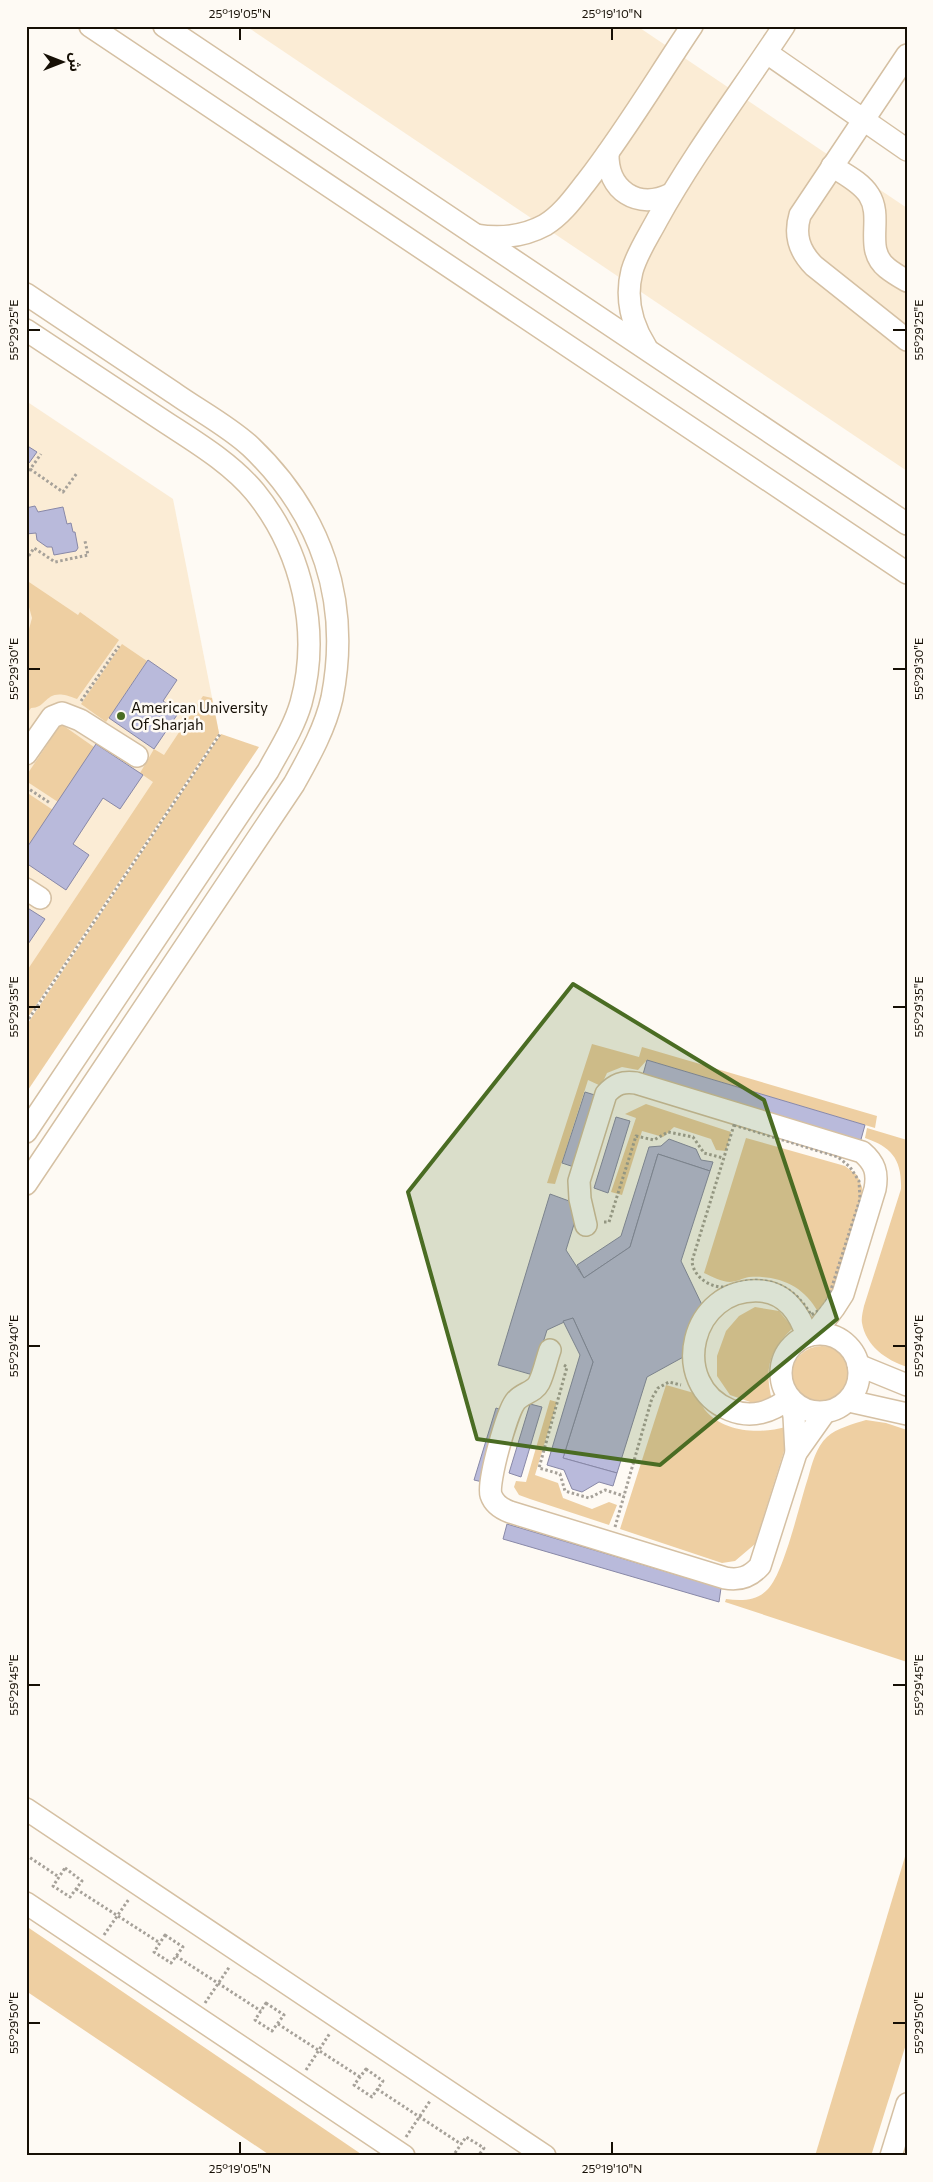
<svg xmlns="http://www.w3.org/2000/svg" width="933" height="2182" font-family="Commissioner,'Noto Sans Arabic',sans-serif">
<rect width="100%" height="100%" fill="#fefaf4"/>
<g fill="#fbecd5">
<path d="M246,26h391l270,182v263z"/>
<path d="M26,401l147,98 46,234 -193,287z"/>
</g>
<g fill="#eecfa2">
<path d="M26,580l52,35 2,-3 39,28 -42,59c-33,-14 -28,9 -46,9l-5,7v-75l6,-22 -6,-22z"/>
<path d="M122,644l25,17 -41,61 -25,-18z"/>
<path d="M203,696l9,2 7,35 -193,287v-48l127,-190 -13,-9 14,-24 10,6z"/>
<path d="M61,724l33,23 -36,55 -32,-21v-5z"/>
<path d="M221,734l38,13 -233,346v-67z"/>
<path d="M26,792l27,18 -27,39z"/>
<path d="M592,1044l47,13 3,-10 235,69 -2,12 -228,-68 -9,10 -16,-3 -15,6 -6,13 -13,-6 -33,104 -8,-1z"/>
<path d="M646,1104l85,28 -5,19 -10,-1 -5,-11 -37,-12 -11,10 -21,-6 -20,64 -11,-3 25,-74 -11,-4z"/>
<path d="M867,1128l40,12v227c-21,-7 -41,-21 -45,-44 -1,-5 1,-12 2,-17l37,-117c1,-29 -9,-42 -36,-51z"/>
<path d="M746,1138l99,28 12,9 5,12v18l-29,90 -15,17c-14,-26 -39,-37 -69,-35 -6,1 -13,5 -19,5 -8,0 -19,-6 -26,-9z"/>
<path d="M755,1307l24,4 14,17c-24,22 -29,41 -21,72l-19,3 -23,-8 -13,-19v-20l9,-25 13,-15z"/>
<circle cx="822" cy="1377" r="31"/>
<path d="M666,1385l28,8c4,5 7,12 11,17 19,23 55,24 81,17l-1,21 -30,96 -20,17 -13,2 -102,-34z"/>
<path d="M550,1400l7,2 -22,73 23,8 5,15 29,11 17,-7 8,3 -8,20 -79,-26 -11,-4 -5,-8 2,-6 10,1z"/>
<path d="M866,1420l20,3 21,7v232l-182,-60 1,-3c16,2 31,2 42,-10 16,-16 32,-87 40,-111 4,-14 8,-31 19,-41 10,-9 26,-13 39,-17z"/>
<path d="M907,1850v191l-36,115h-56z"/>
<path d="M26,1926l338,230h-93l-245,-165z"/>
</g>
<g fill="#b9badb" stroke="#8888a7">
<path d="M26,445l11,7 -8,11 -3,-2z"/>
<path d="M35,506l3,6 25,-5 4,17 4,-1 2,9h2l3,16 -2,3 -22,4 -2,-8h-5l-10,-7 -1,-7 -10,1v-26z"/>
<path d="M148,660l29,20 -14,21 16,11 -25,37 -45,-31z"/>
<path d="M96,744l47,31 -23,34 -17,-11 -30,46 16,11 -23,35 -40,-27v-14z"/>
<path d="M26,907l19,12 -19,28z"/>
<path d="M647,1060l218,65 -5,18 -218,-65z"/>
<path d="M585,1092l13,4 -24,71 -12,-4z"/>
<path d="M616,1117l14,4 -22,72 -14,-5z"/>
<path d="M669,1139l27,10 5,11 12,2 -3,9 -52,-17 -28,93 -46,31 -7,-13 44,-29 28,-89 12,-1z"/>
<path d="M658,1154l52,17 -29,90 22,46 -16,48 -40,22 -30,96 -54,-15 30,-96 -20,-44 -26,12 -14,45 -35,-10 52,-171 30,11 -14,45 18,28 46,-31z"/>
<path d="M573,1318l20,44 -30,96 54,15 -4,13 -14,-4 -17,10 -10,-3 -8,-19 -17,-5 33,-110 -17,-34z"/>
<path d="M530,1404l12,3 -21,70 -12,-4z"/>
<path d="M496,1408l12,4 -21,71 -13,-3z"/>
<path d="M507,1524l214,64 -2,14 -216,-63z"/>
</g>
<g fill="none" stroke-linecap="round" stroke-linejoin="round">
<g stroke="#d5c0a3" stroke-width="24">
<g id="minor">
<path d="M90,26l817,547"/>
<path d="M164,26l743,498"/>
<path d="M767,53l140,97"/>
<path d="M907,55l-107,160c-6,20 -1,36 14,51l93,74"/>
<path d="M608,153c-1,38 30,57 63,41"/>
<path d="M832,166c12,8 29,16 37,29 15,23 -6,54 18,73 6,5 13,9 20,13"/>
<path d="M476,235c25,4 47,2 69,-10 18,-11 30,-29 42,-44 38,-49 70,-103 105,-155"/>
<path d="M26,294c49,33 99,66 148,99 24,17 56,34 77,54 71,68 100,154 81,251 -7,31 -23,59 -38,86l-268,400"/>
<path d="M26,330c44,29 89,59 133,88 33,22 70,43 96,74 47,58 66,139 46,211 -7,24 -21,46 -33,68l-242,361"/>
<path d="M646,347c-14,-22 -21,-49 -14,-76 5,-18 16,-34 25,-51 37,-67 85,-130 127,-194"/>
<path d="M26,754l26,-37 10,-4 18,7 57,36"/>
<path d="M26,889l14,9"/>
<path d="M586,1225l-6,-26 -1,-18 27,-87c9,-10 17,-13 30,-11l226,69c13,11 16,21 13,37l-32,105 -9,14 -20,26"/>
<circle cx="820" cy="1373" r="39"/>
<path d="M550,1350c-4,11 -6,23 -11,33 -5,10 -18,10 -24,19 -8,11 -28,80 -24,93 3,9 11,14 19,17l215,66c15,3 25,-1 35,-12l36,-113 29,-41"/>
<path d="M858,1365l49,20"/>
<path d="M849,1401l58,13"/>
<path d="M796,1453l-2,-37 -4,-18c-19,14 -38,21 -60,12 -62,-25 -40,-124 31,-119 25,2 39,23 46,45"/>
<path d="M26,1809l519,347"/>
<path d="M26,1903l378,253"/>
<path d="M891,2156l16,-52"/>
</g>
</g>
<g stroke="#a6a199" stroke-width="3" stroke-dasharray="2.5 2.5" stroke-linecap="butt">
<path d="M30,469l33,23 14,-19"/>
<path d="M26,475l15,-21"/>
<path d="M26,560l8,-12 21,14 33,-7 -3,-14"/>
<path d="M81,701l38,-55"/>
<path d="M26,787l24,16"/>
<path d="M26,1023l194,-289"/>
<path d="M734,1125l104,32 12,10 9,14 1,18 -32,100 -5,9 -12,7c-13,-24 -37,-38 -64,-34 -8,1 -18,7 -27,6 -14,-2 -27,-12 -28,-26z"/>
<path d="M604,1222h5l27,-86 18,4 14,-8 25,5 11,16 19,5"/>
<path d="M564,1365l3,2 -28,101 21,6 5,17 24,7 16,-8 19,6"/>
<path d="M615,1527l37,-129 6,-10 11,-6 12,3"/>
<path d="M26,1855l33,22"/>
<path d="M65,1868l17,13 -12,16 -17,-11z"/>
<path d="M76,1889l84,54"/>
<path d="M104,1935l25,-36"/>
<path d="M165,1935l18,12 -12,16 -17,-11z"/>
<path d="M176,1956l85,55"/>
<path d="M205,2003l25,-37"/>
<path d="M266,2003l18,12 -12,16 -17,-11z"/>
<path d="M278,2024l82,53"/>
<path d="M366,2069l17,12 -11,16 -18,-12z"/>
<path d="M306,2070l24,-37"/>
<path d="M377,2089l84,55"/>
<path d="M406,2137l24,-36"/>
<path d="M459,2156l-4,-3 11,-16 18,11 -6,8"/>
</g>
<use href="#minor" stroke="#fff" stroke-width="21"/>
</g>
<path fill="#4a6c23" fill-opacity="0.2" stroke="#4a6c23" stroke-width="4" stroke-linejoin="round" d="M573,984l191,116 73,219 -177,146 -183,-26 -69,-247z"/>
<path fill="none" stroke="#160f05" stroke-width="2" d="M240,28v12M612,28v12M28,330h12M893,330h13M28,669h12M893,669h13M28,1007h12M893,1007h13M28,1346h12M893,1346h13M28,1685h12M893,1685h13M28,2023h12M893,2023h13M240,2142v12M612,2142v12"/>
<circle fill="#4a6c23" stroke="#fefaf4" stroke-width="2" cx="121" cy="716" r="5"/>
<g text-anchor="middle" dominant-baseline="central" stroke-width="5" stroke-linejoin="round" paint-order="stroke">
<g font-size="15" fill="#160f05" stroke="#fefaf4" text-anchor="start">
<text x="131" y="707">American University<tspan x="131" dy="17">Of Sharjah</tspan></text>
</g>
</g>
<rect width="933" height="2182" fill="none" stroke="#fefaf4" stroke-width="55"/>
<g transform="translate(62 62) rotate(90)" stroke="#fefaf4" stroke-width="4" paint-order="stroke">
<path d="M0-4L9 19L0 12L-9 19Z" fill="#160f05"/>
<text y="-8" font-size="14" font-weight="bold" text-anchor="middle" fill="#160f05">ش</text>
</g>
<rect x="28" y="28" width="878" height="2126" fill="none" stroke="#160f05" stroke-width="2"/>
<g font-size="12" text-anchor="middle" fill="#160f05">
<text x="240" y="18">25°19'05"N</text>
<text x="612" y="18">25°19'10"N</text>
<text transform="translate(919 330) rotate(-90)" y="4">55°29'25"E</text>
<text transform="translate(14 330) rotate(-90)" y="4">55°29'25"E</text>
<text transform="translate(919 669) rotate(-90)" y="4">55°29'30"E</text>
<text transform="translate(14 669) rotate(-90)" y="4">55°29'30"E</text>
<text transform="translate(919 1007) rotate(-90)" y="4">55°29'35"E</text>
<text transform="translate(14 1007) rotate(-90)" y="4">55°29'35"E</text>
<text transform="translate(14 1346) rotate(-90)" y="4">55°29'40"E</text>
<text transform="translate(919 1346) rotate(-90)" y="4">55°29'40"E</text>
<text transform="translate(14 1685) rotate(-90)" y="4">55°29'45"E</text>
<text transform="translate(919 1685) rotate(-90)" y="4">55°29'45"E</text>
<text transform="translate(14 2023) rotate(-90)" y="4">55°29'50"E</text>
<text transform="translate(919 2023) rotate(-90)" y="4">55°29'50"E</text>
<text x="240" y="2173">25°19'05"N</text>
<text x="612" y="2173">25°19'10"N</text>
</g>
</svg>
